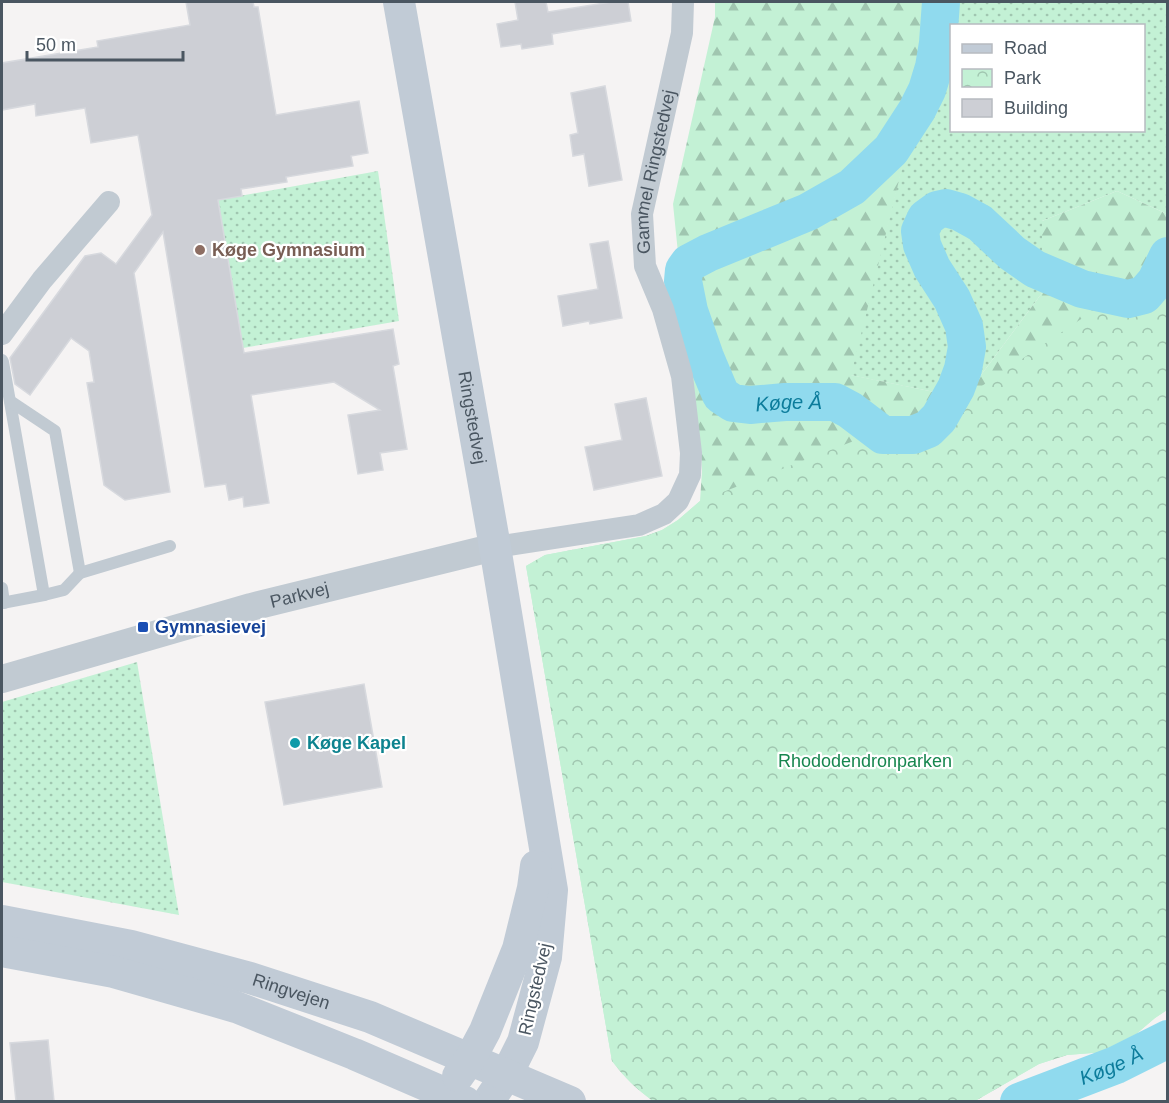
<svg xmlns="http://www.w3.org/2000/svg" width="1169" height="1103" font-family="Helvetica,sans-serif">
<defs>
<pattern id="grass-dots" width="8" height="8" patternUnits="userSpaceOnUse" patternTransform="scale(1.5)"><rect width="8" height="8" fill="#c3f1d5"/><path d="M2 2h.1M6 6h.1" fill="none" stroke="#a0c6b0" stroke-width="1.8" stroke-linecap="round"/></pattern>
<pattern id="forest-firs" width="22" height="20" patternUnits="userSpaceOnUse" patternTransform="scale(1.5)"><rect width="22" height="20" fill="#c3f1d5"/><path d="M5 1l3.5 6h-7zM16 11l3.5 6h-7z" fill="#a0c6b0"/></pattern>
<pattern id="park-crowns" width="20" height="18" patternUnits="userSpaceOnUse" patternTransform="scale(1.5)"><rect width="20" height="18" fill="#c3f1d5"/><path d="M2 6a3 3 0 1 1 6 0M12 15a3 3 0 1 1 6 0" fill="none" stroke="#a0c6b0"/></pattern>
</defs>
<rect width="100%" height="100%" fill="#f5f3f3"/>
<g fill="url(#grass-dots)" fill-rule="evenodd">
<path d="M943,2h224v212l-50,-23 -75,30v72l-78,105 -114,-23zM952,26h192v104h-192z"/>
<path d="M378,171l21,150 -156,27 -25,-148z"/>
<path d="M137,662l42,253 -177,-33v-180z"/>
</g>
<path fill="url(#forest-firs)" d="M715,2h228l-92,373 113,23 78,-105v-72l75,-30 50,23v796l-12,8 -27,23 -23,11 -38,3 -28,9 -64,37h-322c-17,-12 -28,-23 -41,-40l-86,-495 19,-11 101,-19 16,-6 16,-10 22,-19 2,-30 -2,-31 -14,-109 -13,-127 42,-187z"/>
<path fill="url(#park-crowns)" d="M1167,261v749l-12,8 -27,23 -23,11 -38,3 -28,9 -64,37h-322c-16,-12 -29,-24 -41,-40l-86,-495 19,-11 101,-19 16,-6 16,-10 22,-19 264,-103z"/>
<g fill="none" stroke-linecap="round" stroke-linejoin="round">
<g stroke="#90daee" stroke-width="38">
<path id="s1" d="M941,2l-3,41 -4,24 -7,23 -10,20 -26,40 -39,37 -44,25 -100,41 -19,10 -5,7 -1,11 6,30 16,46 16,38 12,8 17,2 35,-3h50l15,8 33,25h30l15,-6 11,-11 17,-30 7,-19 4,-22 -3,-21 -12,-27 -20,-31 -10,-23 -2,-14 6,-13 11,-8 9,-2 14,4 20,11 32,30 23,16 47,20 46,10 16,-4 12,-14 12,-25"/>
<path id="s2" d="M1019,1102l97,-37 52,-26"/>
</g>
</g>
<g fill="#cdcfd5" stroke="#d7d9de" stroke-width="1.5">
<path d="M186,2h67l1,5h4l18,108 83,-14 9,52 -17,3 2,10 -67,11 1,5 -46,7 1,7 -24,4 26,153 149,-24 6,35 -6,2 14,83 -27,4 3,17 -25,4 -10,-59 32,-5 -46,-28 -83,13 18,108 -25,4 -1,-10 -14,3 -3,-16 -21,3 -42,-255 -29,41 36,219 -45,8 -21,-15 -17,-102 7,-1 -5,-31 -18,-13 -41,57 -15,-11 -5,-26 75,-102 16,-3 15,11 36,-49 -14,-80 -47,8 -6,-35 -49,8 -1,-12 -33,6v-47l96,-16 -1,-6 93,-16z"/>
<path d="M515,2h31l2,10 63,-10h17l3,19 -79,13 1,10 -31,5 -1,-5 -20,3 -4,-23 21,-4z"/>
<path d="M605,86l17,94 -33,6 -5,-32 -11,2 -3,-21 8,-2 -7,-40z"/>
<path d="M608,241l14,77 -32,6 -1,-3 -26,5 -5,-30 40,-7 -8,-45z"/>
<path d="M646,398l16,78 -68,14 -9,-43 37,-7 -7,-36z"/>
<path d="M364,684l18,103 -98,18 -19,-103z"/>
<path d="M48,1040l6,61h-38l-6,-58z"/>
</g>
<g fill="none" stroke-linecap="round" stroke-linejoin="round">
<g stroke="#c1cad2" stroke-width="12">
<path d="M2,360l1,2 41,233"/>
<path d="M10,401l45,30 25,142"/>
<path d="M2,588l2,15"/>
<path d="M2,603l42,-8 20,-5 16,-17 90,-27"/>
</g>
<g stroke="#c1cad2" stroke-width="22">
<path d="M2,334l40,-54 67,-78"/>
<path id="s3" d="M495,547l144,-22 25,-11 14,-13 12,-26 1,-22 -9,-77 -19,-67 -18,-43 -3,-52 40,-181 1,-31"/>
</g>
<path stroke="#c1cad2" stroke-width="28" id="s4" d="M2,679l249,-72 244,-60"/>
<g stroke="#c1cbd6" stroke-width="32">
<path id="s5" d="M399,2l96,545 57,343 -6,67 -23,85 -16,32 -19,28"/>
<path id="s6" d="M2,921l129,25 119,32 120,39 200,85"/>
<path d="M2,951l112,21 122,35 118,47 111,48"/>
<path d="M458,1076l12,-17 15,-28 33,-82 15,-61 3,-22"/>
</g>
</g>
<circle fill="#8d6e63" stroke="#fff" stroke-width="2" cx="200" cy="250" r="6"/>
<rect fill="#1a4fb4" stroke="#fff" stroke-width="2" x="137" y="621" width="12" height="12" rx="3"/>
<circle fill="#0f9aa8" stroke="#fff" stroke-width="2" cx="295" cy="743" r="6"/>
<g text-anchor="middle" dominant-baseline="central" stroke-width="4.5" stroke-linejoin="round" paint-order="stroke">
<g font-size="18" fill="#4a5661" stroke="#fff">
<text stroke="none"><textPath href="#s3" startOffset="532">Gammel Ringstedvej</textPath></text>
<text stroke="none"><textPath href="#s5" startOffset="422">Ringstedvej</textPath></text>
<text stroke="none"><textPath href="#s4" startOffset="309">Parkvej</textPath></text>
<text transform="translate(535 989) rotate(-77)">Ringstedvej</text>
<text stroke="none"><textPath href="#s6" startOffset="298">Ringvejen</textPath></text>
</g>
<g font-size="18" font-weight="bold" fill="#785e54" stroke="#fff" text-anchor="start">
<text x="212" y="250">Køge Gymnasium</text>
</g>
<g font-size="18" font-weight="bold" fill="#164399" stroke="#fff" text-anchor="start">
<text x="155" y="627">Gymnasievej</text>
</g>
<g font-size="18" font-weight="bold" fill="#0d838f" stroke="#fff" text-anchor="start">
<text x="307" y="743">Køge Kapel</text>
</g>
<g font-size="18" fill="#17864f" stroke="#fff">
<text x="865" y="761">Rhododendronparken</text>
</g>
<g font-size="20" font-style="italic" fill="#0c7c9b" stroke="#fff">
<text stroke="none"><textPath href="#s1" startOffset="604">Køge Å</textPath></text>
<text stroke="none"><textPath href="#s2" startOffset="99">Køge Å</textPath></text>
</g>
</g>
<rect width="1169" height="1103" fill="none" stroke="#4a5661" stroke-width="6"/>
<rect x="950" y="24" width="195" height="108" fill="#ffffff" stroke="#b7bbc0" stroke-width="1.5"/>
<rect x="962" y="44" width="30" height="9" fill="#c1cbd6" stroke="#b7bbc0" stroke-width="1.5"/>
<text x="1004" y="54" font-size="18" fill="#4a5661">Road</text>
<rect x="962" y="69" width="30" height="18" fill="url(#park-crowns)" stroke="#b7bbc0" stroke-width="1.5"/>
<text x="1004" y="84" font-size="18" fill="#4a5661">Park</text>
<rect x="962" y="99" width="30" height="18" fill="#cdcfd5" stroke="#b7bbc0" stroke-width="1.5"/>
<text x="1004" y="114" font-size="18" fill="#4a5661">Building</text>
<path d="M27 51v9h156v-9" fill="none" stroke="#4a5661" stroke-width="3"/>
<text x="36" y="51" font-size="18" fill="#4a5661" stroke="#ffffff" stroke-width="4.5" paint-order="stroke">50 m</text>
</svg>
